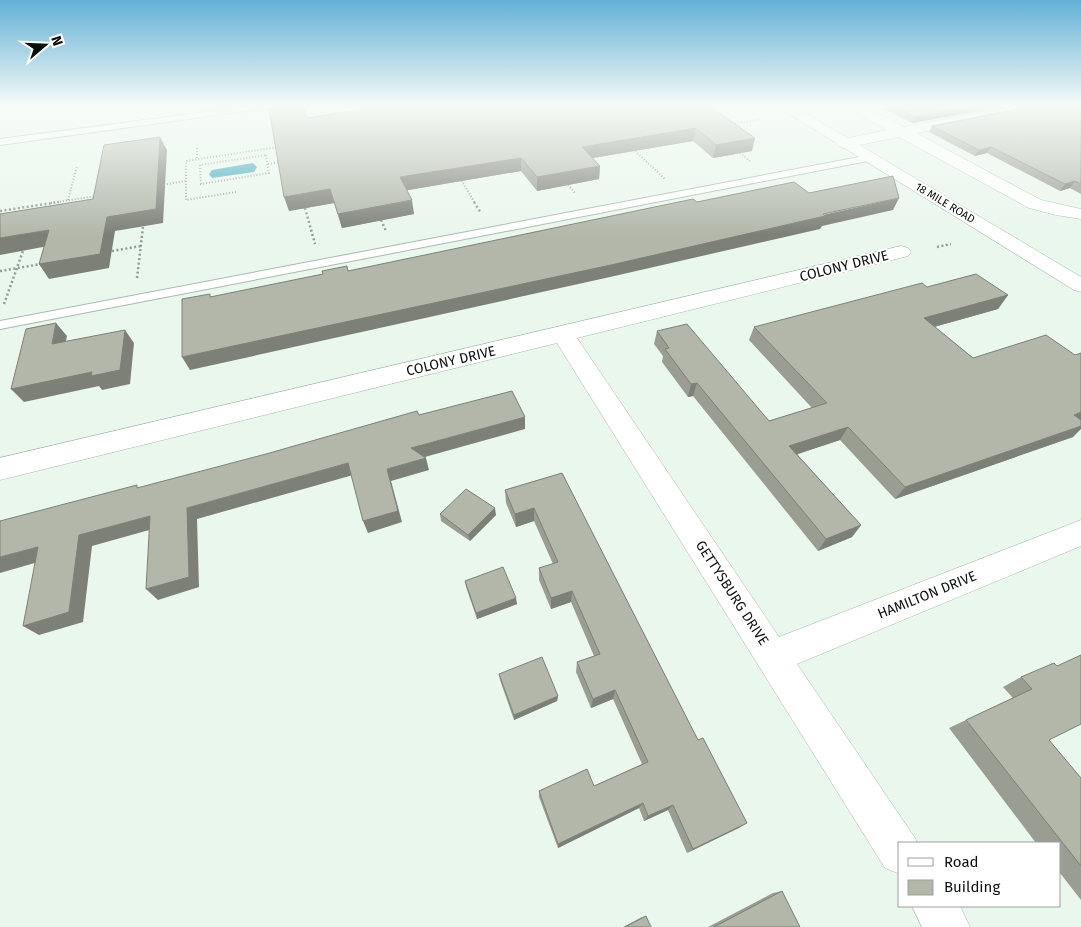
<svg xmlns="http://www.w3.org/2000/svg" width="1081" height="927" font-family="'Fira Sans',sans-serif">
<rect width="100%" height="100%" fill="#eaf7ed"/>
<path fill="#3daaba" d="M253,163l4,4 -3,5 -42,6 -3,-4 3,-4z"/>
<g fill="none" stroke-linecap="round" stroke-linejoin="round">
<g stroke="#acb8af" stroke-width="2">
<g id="service">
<path d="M259,105h21l-4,2 -276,38v-6z"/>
<path d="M870,155l3,1v4l-873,169v-8z"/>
</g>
</g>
<g stroke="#acb8af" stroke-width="1">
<g id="minor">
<path d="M845,105h17l42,22 110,-21 5,1 2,3 -2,3 -103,20 125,67 40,9v10l-25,-4 -27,-7 -130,-71 -55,11 -5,-2 -3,-3 3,-3 48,-10 -40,-22z"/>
<path d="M901,246l7,2 3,4 -3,4 -331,82 202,299 302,-117v26l-284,118 118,174 2,5h-17v31l-15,-6 -328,-525 -557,137v-22z"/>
<path d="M912,906h48l10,21h-48z"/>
</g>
</g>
<g stroke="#acb8af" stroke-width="1">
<path id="tertiary" d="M775,105h17l289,172v15l-7,-2z"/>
</g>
<g stroke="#929b94" stroke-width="2" stroke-dasharray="1 2" stroke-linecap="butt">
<path d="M333,106l4,10"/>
<path d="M732,124l29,-5"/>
<path d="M197,148v11"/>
<path d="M633,149l32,30"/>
<path d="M740,153l11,9"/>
<path d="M266,155l3,18 -68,11 -1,-19z"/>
<path d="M268,164l13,-2"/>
<path d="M460,178l15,25"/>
<path d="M161,185l25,-4"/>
<path d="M568,185l8,9"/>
<path d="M236,192l-50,8v-39l92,-14"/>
<path d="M68,200l9,-34"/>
<path d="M51,203l45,-7"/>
</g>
<g stroke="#929b94" stroke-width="2.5" stroke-dasharray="2 2.5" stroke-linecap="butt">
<path d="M474,202l7,11"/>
<path d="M305,208l10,36"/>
<path d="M0,211l59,-9"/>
<path d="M381,220l5,11"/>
<path d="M937,247l14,-3"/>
<path d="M112,251l29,-5"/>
<path d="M0,271l41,-7"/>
<path d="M137,278l6,-51"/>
<path d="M4,304l19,-53"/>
</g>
<use href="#service" fill="#fff" fill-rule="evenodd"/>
<use href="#minor" fill="#fff" fill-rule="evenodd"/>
<use href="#tertiary" fill="#fff" fill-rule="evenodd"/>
</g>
<g fill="#999d92">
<path d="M366,105h342l44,46 -39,7 -20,-17 -100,17 7,8 -1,13 -62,12 -16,-20 -114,19 7,24 -72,14 -8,-25 -45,8 79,-102z"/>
<path d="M876,105h135l-99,18z"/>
<path d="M1017,105h47l-10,3 2,1 25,-4v89l-11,-6 -10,3 -73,-38 -12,3 -46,-24 3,-6 90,-17 -3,-4z"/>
<path d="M927,287l81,8 -10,14 -64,18 139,110 -178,62 -55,-59 -43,14 64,71 -9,12 -34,14 -125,-155 -5,1 -26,-35 1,-6 -9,-12 3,-13 112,90 43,-13 -63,-68 5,-13z"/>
<path d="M562,473l136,267 49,83 -60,30 -19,-43 -24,11 -5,-13 -81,40 -19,-51v-6l55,-5 48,-22 -29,-65 -22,9 -15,-36 1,-10 17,-6 -23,-54 -20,7 -12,-29v-12l14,-4 -19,-43 -18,6 -10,-24 -1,-13z"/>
<path d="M440,514l56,1 -26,26 -29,-20z"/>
<path d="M465,581l52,23 -40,15 -11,-32z"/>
<path d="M1057,666l-8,74 32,38v122l-21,-27v-30h-24l-87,-115 17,-8 47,-22 -10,-11 18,-10z"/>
<path d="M499,674l59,22 -1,5 -43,19 -14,-40z"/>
<path d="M782,891l18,36h-92l65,-34z"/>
<path d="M646,916l5,11h-28l19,-10z"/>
</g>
<g fill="#7d8077">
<path d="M980,105h31l-99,18 3,-6z"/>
<path d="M1050,105h14l-16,4z"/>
<path d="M696,128l-3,13 -112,19 1,-13z"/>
<path d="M160,137l7,13 -4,73 -48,8 -6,37 -60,11 -10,-15 68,-47z"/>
<path d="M755,138l-3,13 -39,7 3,-13z"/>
<path d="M991,147l-4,6 -12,3 4,-6z"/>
<path d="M521,158v13l-118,20 -3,-14z"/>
<path d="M600,166l-1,13 -62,12v-14z"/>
<path d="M1075,181l-5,7 -10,3 5,-7z"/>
<path d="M330,189l4,14 -45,8 -5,-14z"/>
<path d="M899,198l-6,12 -71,16 -2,3 -210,48 -420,93 -8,-13z"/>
<path d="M412,200l2,14 -72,14 -4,-14z"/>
<path d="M49,230l10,14 -59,11v-17z"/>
<path d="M1008,295l-10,14 -82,23 8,-14z"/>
<path d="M56,323l11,13 -4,22 -11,-14z"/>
<path d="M125,330l9,13 -4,41 -28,6 -3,-4 -75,16 -13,-13z"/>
<path d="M697,383l-4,13 -5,1 3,-13z"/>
<path d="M1081,412v9l-7,-6z"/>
<path d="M525,417v12l-111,31 -3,-12z"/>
<path d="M1081,426v3l-8,8 -178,62 10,-12z"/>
<path d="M848,427l-8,13 -57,19 6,-13z"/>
<path d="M426,458l3,12 -38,11 11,41 -34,11 -5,-12 24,-52z"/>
<path d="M348,463l5,12 -156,44 2,68 -41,13 -12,-11 41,-81z"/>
<path d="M495,508l1,7 -26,26 -2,-6z"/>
<path d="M534,508v13l-18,6 -1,-13z"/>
<path d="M150,516l10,11 -68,19 -9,76 -44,13 -16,-9 56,-91z"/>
<path d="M861,525l-9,12 -34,14 8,-12z"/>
<path d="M38,547l14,11 -52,15v-16z"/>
<path d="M572,591l-1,11 -20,7v-11z"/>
<path d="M516,598l1,6 -40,15 -1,-6z"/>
<path d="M615,690l-2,9 -22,9 2,-9z"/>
<path d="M558,696l-1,5 -43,19v-5z"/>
<path d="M643,803l-4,5 -81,40v-4z"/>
<path d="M673,805l-5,5 -24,11 4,-5z"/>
<path d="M747,823l-8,5 -52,25 6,-4z"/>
</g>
<g fill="#b2b7aa" stroke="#7d8077">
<path d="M296,105h7l4,13 64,-10 -2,-3h339l47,33 -39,7 -20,-17 -114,19 18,19 -63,11 -16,-19 -121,19 12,23 -74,14 -8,-25 -46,8 -15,-88z"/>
<path d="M891,105h89l-65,12z"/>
<path d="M1025,105h25l6,4 19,-4h6v79l-6,-3 -10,3 -74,-37 -12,3 -47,-24 91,-18z"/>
<path d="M160,137l-4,72 -49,8 -7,37 -61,10 10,-34 -49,8v-24l93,-15 11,-54z"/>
<path d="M893,176l6,22 -76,16 2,2 -214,49 -429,92v-58l28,-5v3l113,-23 -1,-3 25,-5 1,5 345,-72 4,3 97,-20 15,11z"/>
<path d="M976,274l32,21 -84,23 49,40 73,-23 29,20 6,-2v59l-7,3 7,5v6l-176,61 -57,-60 -59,19 72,79 -35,14 -129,-156 -6,1 -26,-35 4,-1 -12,-17 30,-7 82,97 58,-18 -73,-76 168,-44 5,4z"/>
<path d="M56,323l-4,21 73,-14 -5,40 -29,6 1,-4 -81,17 15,-60z"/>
<path d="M512,391l13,26 -114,31 15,10 -39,11 11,42 -35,10 -15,-58 -161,45 2,69 -43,12 4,-73 -71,19 -10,77 -46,14 15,-79 -38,10v-36l137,-36v3l129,-34 151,-43 2,4z"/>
<path d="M562,473l136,267 5,-2 44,85 -54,26 -20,-44 -25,11 -5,-13 -85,41 -19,-53 48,-22 7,17 54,-24 -33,-72 -22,9 -16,-37 23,-8 -28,-63 -21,7 -12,-30 19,-6 -24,-54 -19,6 -10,-24z"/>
<path d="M466,489l29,19 -27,27 -28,-21z"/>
<path d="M503,567l13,31 -40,15 -11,-32z"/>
<path d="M1081,655v69l-32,16 32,38v88l-115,-146 66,-31 -11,-12 33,-14 3,3z"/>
<path d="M542,657l16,39 -44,19 -15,-41z"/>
<path d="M782,891l18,36h-86z"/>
<path d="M646,916l5,11h-26z"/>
</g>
<linearGradient id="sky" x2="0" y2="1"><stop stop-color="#63b0d6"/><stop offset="0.45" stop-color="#f6fbf7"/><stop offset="1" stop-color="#f6fbf7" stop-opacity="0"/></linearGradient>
<rect width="1081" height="235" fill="url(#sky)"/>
<g text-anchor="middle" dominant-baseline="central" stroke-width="4" stroke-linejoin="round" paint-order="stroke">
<g font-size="11" fill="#0b0f0c" stroke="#fff">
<text transform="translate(945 203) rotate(31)">18 MILE ROAD</text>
</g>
<g font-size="14" fill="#0b0f0c" stroke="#fff">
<text transform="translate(844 266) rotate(-14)">COLONY DRIVE</text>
<text transform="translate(451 361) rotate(-13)">COLONY DRIVE</text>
<text transform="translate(732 593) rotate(57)">GETTYSBURG DRIVE</text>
<text transform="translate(927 595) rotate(-22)">HAMILTON DRIVE</text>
</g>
</g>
<rect x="898" y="842" width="162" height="65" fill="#ffffff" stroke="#9d9f9e"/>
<rect x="908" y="858" width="25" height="8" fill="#ffffff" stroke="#9d9f9e"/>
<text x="944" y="867" font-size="15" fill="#0b0f0c">Road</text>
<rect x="908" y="880" width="25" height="15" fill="#b2b7aa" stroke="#9d9f9e"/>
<text x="944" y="892" font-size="15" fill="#0b0f0c">Building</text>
<g transform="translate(45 45) rotate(71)" stroke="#ffffff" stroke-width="4" paint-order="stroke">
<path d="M0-4L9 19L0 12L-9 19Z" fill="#0b0f0c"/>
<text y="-8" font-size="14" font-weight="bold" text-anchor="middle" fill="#0b0f0c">N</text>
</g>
</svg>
